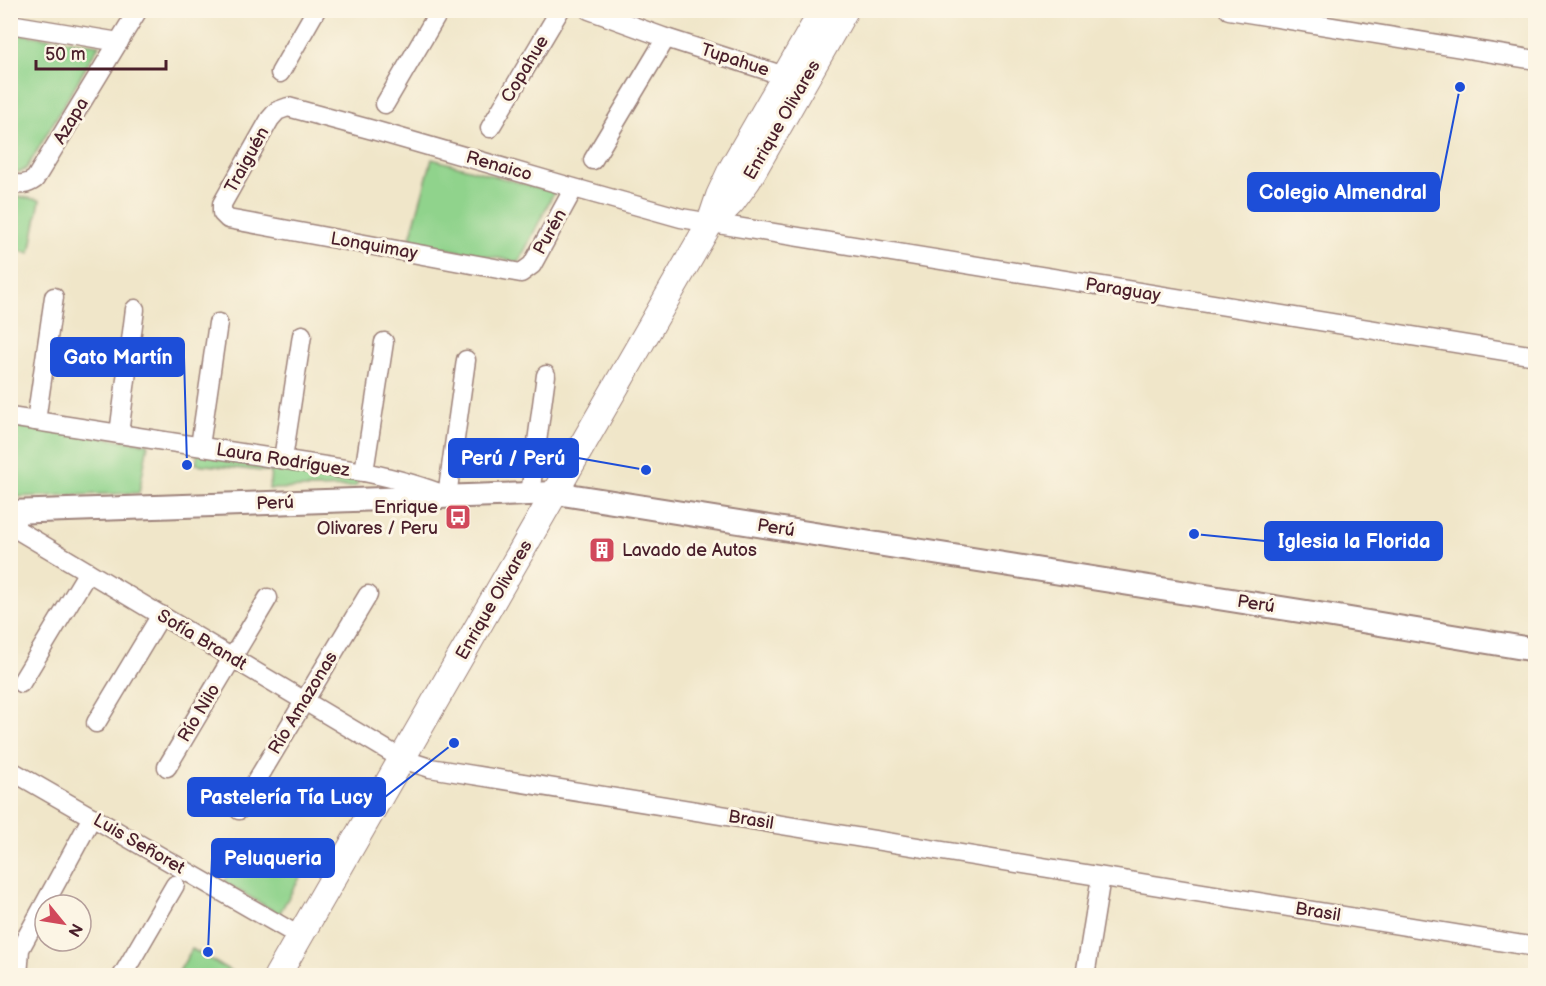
<svg xmlns="http://www.w3.org/2000/svg" width="1546" height="986" font-family="'Balsamiq Sans',sans-serif">
<rect width="100%" height="100%" fill="#fcf5e5"/>
<filter id="ink" filterUnits="userSpaceOnUse"><feTurbulence type="fractalNoise" baseFrequency=".0167" numOctaves="2"/><feDisplacementMap in="SourceGraphic" scale="12" xChannelSelector="R" yChannelSelector="G"/><feConvolveMatrix kernelMatrix="1 2 1 2 8 2 1 2 1" color-interpolation-filters="sRGB"/></filter>
<filter id="wash" filterUnits="userSpaceOnUse"><feTurbulence type="fractalNoise" baseFrequency=".008" numOctaves="4" result="noise"/><feDisplacementMap in="SourceGraphic" scale="24" xChannelSelector="R" yChannelSelector="G"/><feGaussianBlur stdDeviation="1.35" result="paint"/><feColorMatrix in="noise" values="0 0 0 0 0 0 0 0 0 0 0 0 0 0 0 0 0 1.4 0 .05"/><feComposite in="paint" operator="in"/></filter>
<g filter="url(#wash)">
<rect width="100%" height="100%" fill="#f0e6c9"/>
<g fill="#90d38c" stroke="#6d795c" stroke-width="1.5">
<path d="M11,33l88,12 -71,121c-4,7 -10,7 -17,5z"/>
<path d="M432,159l122,33 -35,70 -110,-20z"/>
<path d="M10,195l30,5 -10,53 -19,-4z"/>
<path d="M11,424l137,20 -9,49 -128,4z"/>
<path d="M198,452l159,28 1,3 -4,4 -85,2 2,-17 -75,-8z"/>
<path d="M246,842l56,32 -23,40 -55,-32z"/>
<path d="M192,949l46,26h-61z"/>
</g>
</g>
<g filter="url(#ink)">
<g fill="none" stroke-linecap="round" stroke-linejoin="round">
<g stroke="#9d827a" stroke-width="21">
<g id="minor">
<path d="M589,10l77,28 128,41"/>
<path d="M1229,10l307,50"/>
<path d="M10,24l109,18"/>
<path d="M280,73l36,-63"/>
<path d="M385,104l55,-94"/>
<path d="M490,128l70,-118"/>
<path d="M593,160l73,-122"/>
<path d="M10,183c10,2 17,2 25,-4l103,-169"/>
<path d="M574,188l-42,77 -11,8 -293,-54 -6,-6v-9l48,-85 7,-8 11,-4 85,23 201,58 107,30 855,138"/>
<path d="M10,417l354,55c29,6 56,13 83,24l19,-136"/>
<path d="M36,421l18,-124"/>
<path d="M119,434l16,-125"/>
<path d="M200,446l18,-123"/>
<path d="M283,459l19,-124"/>
<path d="M364,472l20,-130"/>
<path d="M530,494l16,-119"/>
<path d="M16,512v17l386,230 28,9 1106,179"/>
<path d="M21,683l67,-111"/>
<path d="M96,723l65,-108"/>
<path d="M167,767l101,-169"/>
<path d="M10,770l289,166"/>
<path d="M239,810l129,-215"/>
<path d="M18,976l2,-27 72,-132"/>
<path d="M122,976l53,-91"/>
<path d="M1085,976l16,-99"/>
</g>
</g>
<g stroke="#9d827a" stroke-width="26">
<path id="tertiary" d="M10,512l546,-19 776,123 204,34"/>
</g>
<g stroke="#9d827a" stroke-width="28">
<g id="secondary">
<path d="M720,214l12,-12 16,-22 97,-170"/>
<path d="M277,976l433,-753 9,-27 12,-26 92,-160"/>
</g>
</g>
<use href="#minor" stroke="#fff" stroke-width="18"/>
<use href="#tertiary" stroke="#fff" stroke-width="22"/>
<use href="#secondary" stroke="#fff" stroke-width="26"/>
</g>
</g>
<defs>
<g id="bus-square" transform="scale(1.35)"><rect x="-9" y="-9" width="18" height="18" rx="4" fill="#d1495b" stroke="#fcf5e5"/><path d="M-5-6H5V4H4V6H2V4H-2V6H-4V4H-5ZM-3.5-4V0h7V-4ZM-3.5 1.2v1.5H-2V1.2ZM2 1.2v1.5H3.5V1.2Z" fill="#fff"/></g>
<g id="building-square" transform="scale(1.35)"><rect x="-9" y="-9" width="18" height="18" rx="4" fill="#d1495b" stroke="#fcf5e5"/><path d="M-4-6H4V6H1V3H-1V6H-4ZM-2.5-4.3h1.7v1.8h-1.7ZM.8-4.3h1.7v1.8H.8ZM-2.5-1h1.7V.8h-1.7ZM.8-1h1.7V.8H.8Z" fill="#fff"/></g>
</defs>
<g fill-rule="evenodd">
<use href="#bus-square" x="458" y="517"/>
<use href="#building-square" x="602" y="550"/>
</g>
<g text-anchor="middle" dominant-baseline="central" stroke-width="6" stroke-linejoin="round" paint-order="stroke">
<g font-size="18" fill="#4a1f2b" stroke="#fcf5e5">
<text transform="translate(735 60) rotate(18)">Tupahue</text>
<text transform="translate(525 69) rotate(-59)">Copahue</text>
<text transform="translate(782 120) rotate(-60)">Enrique Olivares</text>
<text transform="translate(71 121) rotate(-59)">Azapa</text>
<text transform="translate(247 160) rotate(-61)">Traiguén</text>
<text transform="translate(499 166) rotate(16)">Renaico</text>
<text transform="translate(550 232) rotate(-61)">Purén</text>
<text transform="translate(374 246) rotate(10)">Lonquimay</text>
<text transform="translate(1123 290) rotate(9)">Paraguay</text>
<text transform="translate(283 460) rotate(9)">Laura Rodríguez</text>
<text transform="translate(275 503) rotate(-2)">Perú</text>
<text transform="translate(776 528) rotate(9)">Perú</text>
<text transform="translate(494 600) rotate(-60)">Enrique Olivares</text>
<text transform="translate(1256 604) rotate(9)">Perú</text>
<text transform="translate(202 640) rotate(31)">Sofía Brandt</text>
<text transform="translate(303 703) rotate(-59)">Río Amazonas</text>
<text transform="translate(199 713) rotate(-59)">Río Nilo</text>
<text transform="translate(751 820) rotate(9)">Brasil</text>
<text transform="translate(139 844) rotate(30)">Luis Señoret</text>
<text transform="translate(1318 912) rotate(9)">Brasil</text>
</g>
<g font-size="18" fill="#4a1f2b" stroke="#fcf5e5" text-anchor="end">
<text x="438" y="507">Enrique<tspan x="438" dy="21">Olivares / Peru</tspan></text>
<text x="622" y="550" text-anchor="start">Lavado de Autos</text>
</g>
</g>
<path fill="none" stroke="#1d4ed8" stroke-width="2" d="M1460 87L1439 192M187 465L184 357M646 470L578 458M1194 534L1265 541M454 743L385 797M208 952L212 858"/>
<g fill="#1d4ed8" stroke="#fcf5e5" stroke-width="2">
<circle cx="1460" cy="87" r="6"/>
<circle cx="187" cy="465" r="6"/>
<circle cx="646" cy="470" r="6"/>
<circle cx="1194" cy="534" r="6"/>
<circle cx="454" cy="743" r="6"/>
<circle cx="208" cy="952" r="6"/>
</g>
<g fill="#1d4ed8" stroke="#1d4ed8" stroke-width="2">
<rect x="1248" y="173" width="191" height="38" rx="6"/>
<rect x="51" y="338" width="133" height="38" rx="6"/>
<rect x="449" y="439" width="129" height="38" rx="6"/>
<rect x="1265" y="522" width="177" height="38" rx="6"/>
<rect x="188" y="778" width="197" height="38" rx="6"/>
<rect x="212" y="839" width="122" height="38" rx="6"/>
</g>
<g font-size="20" text-anchor="middle" font-weight="bold" fill="#fff">
<text x="1343" y="199">Colegio Almendral</text>
<text x="118" y="364">Gato Martín</text>
<text x="513" y="465">Perú / Perú</text>
<text x="1354" y="548">Iglesia la Florida</text>
<text x="286" y="804">Pastelería Tía Lucy</text>
<text x="273" y="865">Peluqueria</text>
</g>
<rect width="1546" height="986" fill="none" stroke="#fcf5e5" stroke-width="36"/>
<g transform="translate(63 923) rotate(120)"><circle r="28" fill="#fcf5e5" stroke="#b59f9b" stroke-width="1.5"/>
<path d="M0-4.5L10 22L0 15L-10 22Z" fill="#d1495b"/>
<text y="-9" font-size="16" font-weight="bold" text-anchor="middle" fill="#4a1f2b">N</text>
</g>
<path d="M36 60v9h130v-9" fill="none" stroke="#4a1f2b" stroke-width="3"/>
<text x="45" y="60" font-size="18" fill="#4a1f2b" stroke="#fcf5e5" stroke-width="4.5" paint-order="stroke">50 m</text>
</svg>
